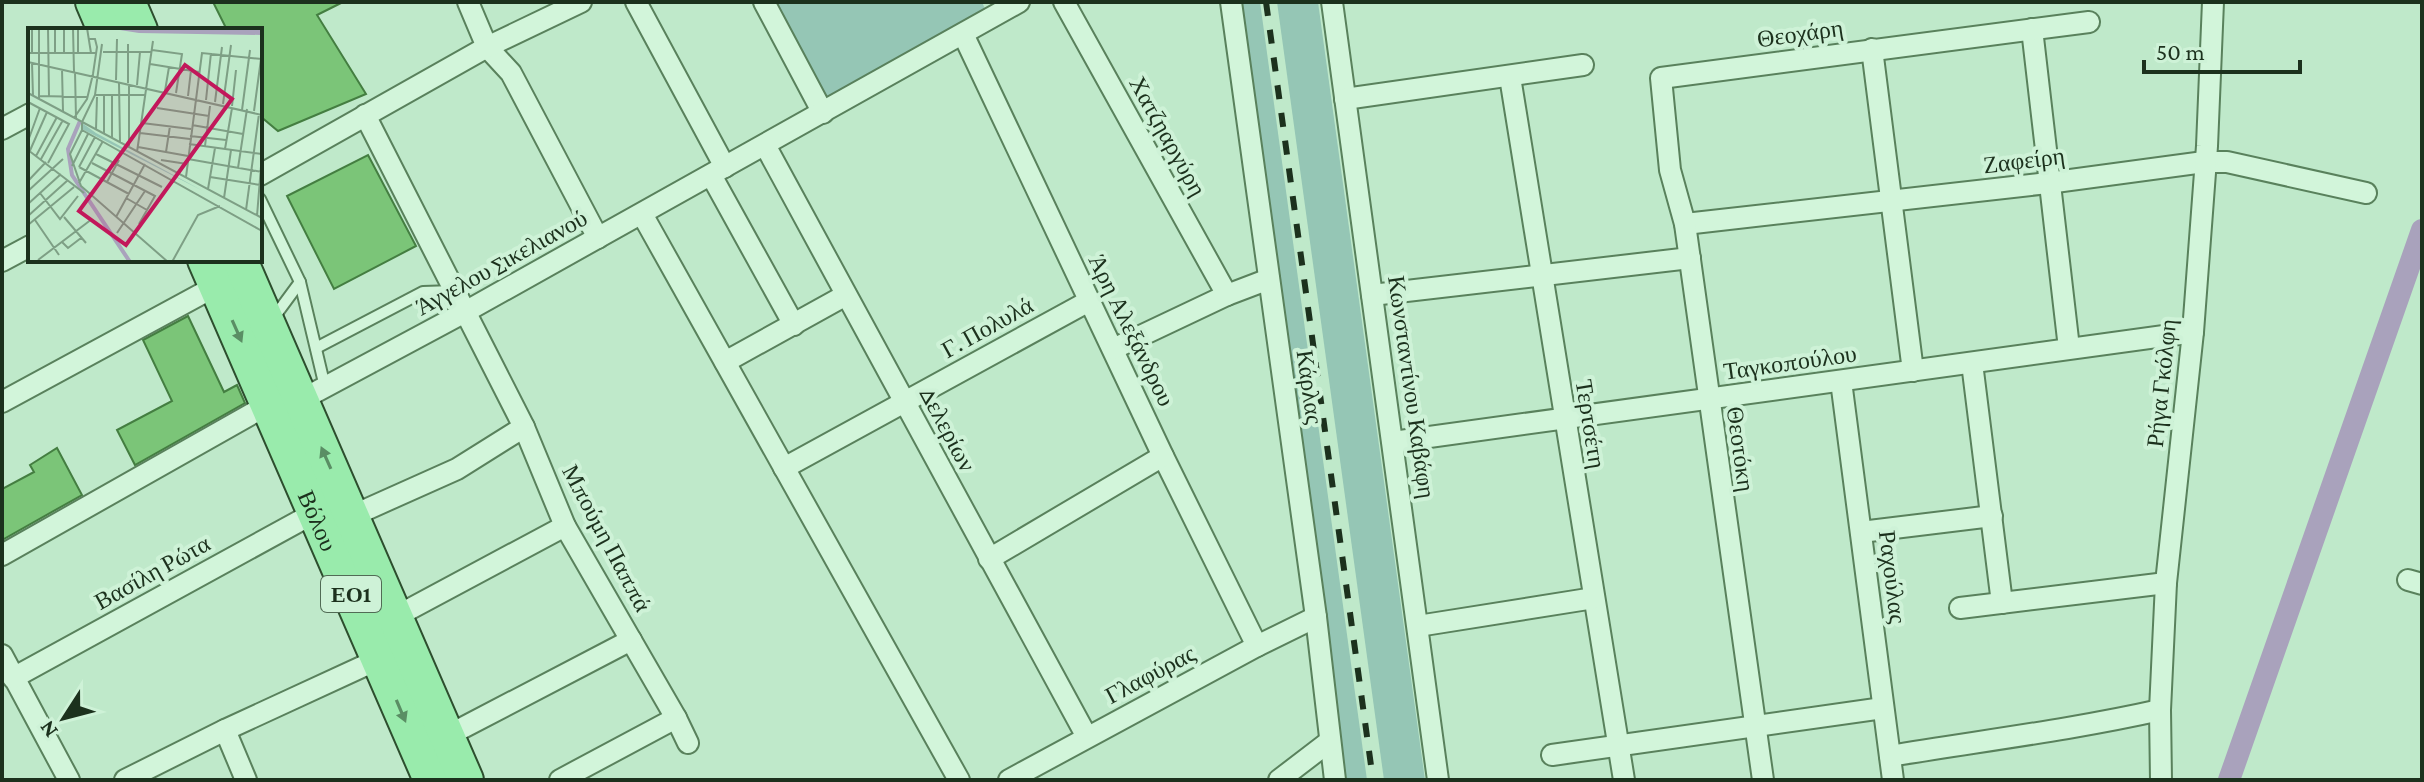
<svg xmlns="http://www.w3.org/2000/svg" width="2424" height="782" font-family="'Crimson Pro',serif">
<rect width="100%" height="100%" fill="#bfe9ca"/>
<g fill="#95c6b5">
<path d="M775,2h207l3,7 -158,92z"/>
<path d="M1239,2h21l107,778h-25z"/>
<path d="M1277,2h41l107,778h-41z"/>
</g>
<g fill="none" stroke-linecap="round" stroke-linejoin="round">
<path stroke="#a9a2bc" stroke-width="22" d="M2229,780l193,-550"/>
</g>
<g fill="#7bc578" stroke="#447e41" stroke-width="2">
<path d="M213,2h130l-26,13 49,79 -88,37 -18,-15v-86h-33z"/>
<path d="M368,155l48,91 -82,43 -47,-93z"/>
<path d="M188,316l36,76 13,-7 8,18 -110,62 -18,-35 55,-29 -29,-61z"/>
<path d="M57,448l25,47 -80,45v-51l32,-17 -4,-7z"/>
</g>
<g fill="none" stroke-linecap="round" stroke-linejoin="round">
<g stroke="#59815c" stroke-width="14">
<g id="lane">
<path d="M260,199l40,83 -28,38"/>
<path d="M300,282l25,105"/>
<path d="M316,348l107,-56 31,-1"/>
</g>
</g>
<g stroke="#59815c" stroke-width="24">
<g id="street">
<path d="M468,2l19,45 24,26 87,165"/>
<path d="M636,2l89,165"/>
<path d="M764,2l59,111"/>
<path d="M1064,2l163,293"/>
<path d="M1231,2l85,615 19,163"/>
<path d="M1332,2l106,778"/>
<path d="M2032,29l37,319"/>
<path d="M963,34l200,422 94,190"/>
<path d="M1872,49l41,322"/>
<path d="M1510,77l114,703"/>
<path d="M1345,99l238,-34"/>
<path d="M365,115l159,312 41,99 111,192 12,25"/>
<path d="M2,129l28,-15"/>
<path d="M765,145l322,592"/>
<path d="M260,175l227,-128 94,-45"/>
<path d="M711,175l83,150"/>
<path d="M642,214l317,566"/>
<path d="M1685,224l363,-41 156,-21h23l139,31"/>
<path d="M2,261l28,-15"/>
<path d="M1372,295l318,-37"/>
<path d="M1113,349l114,-54 42,-16"/>
<path d="M725,362l121,-67"/>
<path d="M1972,363l30,240"/>
<path d="M1841,381l52,399"/>
<path d="M2,402l214,-116"/>
<path d="M1393,442l800,-110"/>
<path d="M784,468l305,-167"/>
<path d="M352,516l105,-47 67,-42"/>
<path d="M1861,532l131,-16"/>
<path d="M2,555l253,-143 57,-18 153,-82 554,-310"/>
<path d="M989,559l174,-103"/>
<path d="M2408,580l14,4"/>
<path d="M1960,608l206,-25"/>
<path d="M395,617l170,-91"/>
<path d="M1418,626l176,-28"/>
<path d="M2,655l67,125"/>
<path d="M13,678l303,-166"/>
<path d="M225,730l21,50"/>
<path d="M447,736l184,-96"/>
<path d="M1552,755l331,-47"/>
<path d="M1890,756c90,-15 181,-26 270,-46"/>
<path d="M125,780l100,-50 154,-71"/>
<path d="M560,780l116,-62"/>
<path d="M1009,780l248,-134 59,-29"/>
<path d="M1279,780l51,-39"/>
<path d="M1763,780l-78,-556 -15,-54 -9,-92 428,-56"/>
<path d="M2161,780l-1,-70 6,-127 27,-251 14,-186 6,-144"/>
</g>
</g>
<g stroke="#2d4e2e" stroke-width="38">
<g id="primary">
<path d="M93,2l12,28"/>
<path d="M128,2l12,28"/>
<path id="s1" d="M205,260l226,520"/>
<path d="M240,260l226,520"/>
</g>
</g>
<use href="#lane" stroke="#d2f5da" stroke-width="10"/>
<use href="#street" stroke="#d2f5da" stroke-width="20"/>
<use href="#primary" stroke="#99ebac" stroke-width="34"/>
<path stroke="#1c311d" stroke-width="6" stroke-dasharray="14 14" stroke-linecap="butt" d="M1266,2l107,778"/>
</g>
<defs><path id="oneway-solid" d="M-6-.8H1V-3.2L6.5 0L1 3.2V.8H-6Z" transform="scale(2)"/></defs>
<g fill="#5a8e64">
<use href="#oneway-solid" transform="translate(237 331) rotate(66)"/>
<use href="#oneway-solid" transform="translate(326 458) rotate(-114)"/>
<use href="#oneway-solid" transform="translate(401 711) rotate(67)"/>
</g>
<g text-anchor="middle" dominant-baseline="central" stroke-width="8" stroke-linejoin="round" paint-order="stroke">
<rect fill="#cef2d7" stroke="#516b55" stroke-width="2" x="321" y="576" width="60" height="36" rx="6"/>
<g font-size="22" font-weight="bold" fill="#1c311d">
<text x="351" y="594">ΕΟ1</text>
</g>
<g font-size="24" fill="#1c311d" stroke="#cef2d7">
<text transform="translate(1800 33) rotate(-8)">Θεοχάρη</text>
<text transform="translate(1168 136) rotate(61)">Χατζηαργύρη</text>
<text transform="translate(2024 160) rotate(-7)">Ζαφείρη</text>
<text transform="translate(501 262) rotate(-29)">Άγγελου Σικελιανού</text>
<text transform="translate(987 327) rotate(-29)">Γ. Πολυλά</text>
<text transform="translate(1132 330) rotate(64)">Άρη Αλεξάνδρου</text>
<text transform="translate(1790 362) rotate(-8)">Ταγκοπούλου</text>
<text transform="translate(2161 383) rotate(-84)">Ρήγα Γκόλφη</text>
<text transform="translate(1310 387) rotate(82)">Κάρλας</text>
<text transform="translate(1412 387) rotate(82)">Κωνσταντίνου Καβάφη</text>
<text transform="translate(1591 424) rotate(81)">Τερτσέτη</text>
<text transform="translate(948 429) rotate(62)">Δελερίων</text>
<text transform="translate(1741 449) rotate(82)">Θεοτόκη</text>
<text stroke="none"><textPath href="#s1" startOffset="284">Βόλου</textPath></text>
<text transform="translate(607 538) rotate(62)">Μπούμη Παππά</text>
<text transform="translate(152 572) rotate(-29)">Βασίλη Ρώτα</text>
<text transform="translate(1893 577) rotate(83)">Ραχούλας</text>
<text transform="translate(1150 674) rotate(-28)">Γλαφύρας</text>
</g>
</g>
<g transform="translate(28 28)">
<rect width="234" height="234" fill="#bfe9ca"/>
<path d="M54,95l14,10 107,58 -121,-62z" fill="#95c6b5"/>
<path d="M79,0h155v7l-123,-2z" fill="#a9a2bc"/>
<path fill="none" stroke="#a9a2bc" stroke-width="4" d="M52,93l-12,28 4,26 58,87"/>
<path fill="none" stroke="#7e9f85" stroke-width="2" d="M4,0v25M20,0l1,68M45,0l1,44M50,0v25M59,0l4,25M100,16v39M124,22l30,4 -6,39M75,24h48M0,25h68M27,25v-25M36,25v-25M0,34l234,53M4,35l1,33M122,36l49,8M34,41l1,42M47,44l1,46M88,52l1,-41M91,55l1,59M101,57v61M109,57l3,-33M137,63l4,-24M0,65l234,125M67,67h50M84,67v43M11,68l49,1M76,68v37M160,68l3,-26M11,71v-71M178,72l5,-47M0,74l41,22 -21,39M187,74l7,-55M195,76l8,-59M204,78l4,-36M129,80l52,8M214,82l8,-60M226,83l7,-52M46,90l13,-19 6,-25 4,-27 -2,-8h-6M54,94l13,-27 7,-51M54,95v7l180,101M114,95l49,6M164,97l51,9M68,101l1,-32M54,102l-12,24 11,32 87,76M112,105l50,6M162,108l36,4M0,113l12,-33M161,116l73,10M177,118l5,-40M110,119l50,9M197,121l7,-41M0,122l56,43M109,124l16,-111M138,124l4,-26M68,126l66,33M0,127l19,-43M8,128l21,-39M13,131l22,-39M160,131l74,13M133,132l26,4M64,135l63,33 -16,28M44,138l16,-32M51,139l50,27M51,139l16,-30M210,140l9,-59M158,149l16,-124 60,6M182,149l50,8M0,153l18,-19M79,154l12,-22M51,155l24,-42M180,161l7,-41M0,163l35,-32M12,165l20,26 18,-23M98,170l21,12M196,170l7,-48M0,176l33,-30M218,182l13,-96M0,188l40,-36M229,188l5,-62M36,189l22,26M88,189l29,-53M7,192l24,35M0,197l46,-38M89,205l28,-42M34,214l6,6 13,-10M10,232l54,-41M144,234l26,-47 22,-9"/>
<path fill="#c2185b" fill-opacity="0.15" stroke="#c2185b" stroke-width="4" d="M157,37l47,34 -106,146 -47,-34z"/>
<rect width="234" height="234" fill="none" stroke="#1c311d" stroke-width="4"/>
</g>
<rect width="2424" height="782" fill="none" stroke="#1c311d" stroke-width="8"/>
<g transform="translate(64 718) rotate(234)" stroke="#cef2d7" stroke-width="6" paint-order="stroke">
<path d="M0-6L14 30L0 20L-14 30Z" fill="#1c311d"/>
<text y="-12" font-size="22" font-weight="bold" text-anchor="middle" fill="#1c311d">N</text>
</g>
<path d="M2144 60v12h156v-12" fill="none" stroke="#1c311d" stroke-width="4"/>
<text x="2156" y="60" font-size="24" fill="#1c311d" stroke="#cef2d7" stroke-width="6" paint-order="stroke">50 m</text>
</svg>
